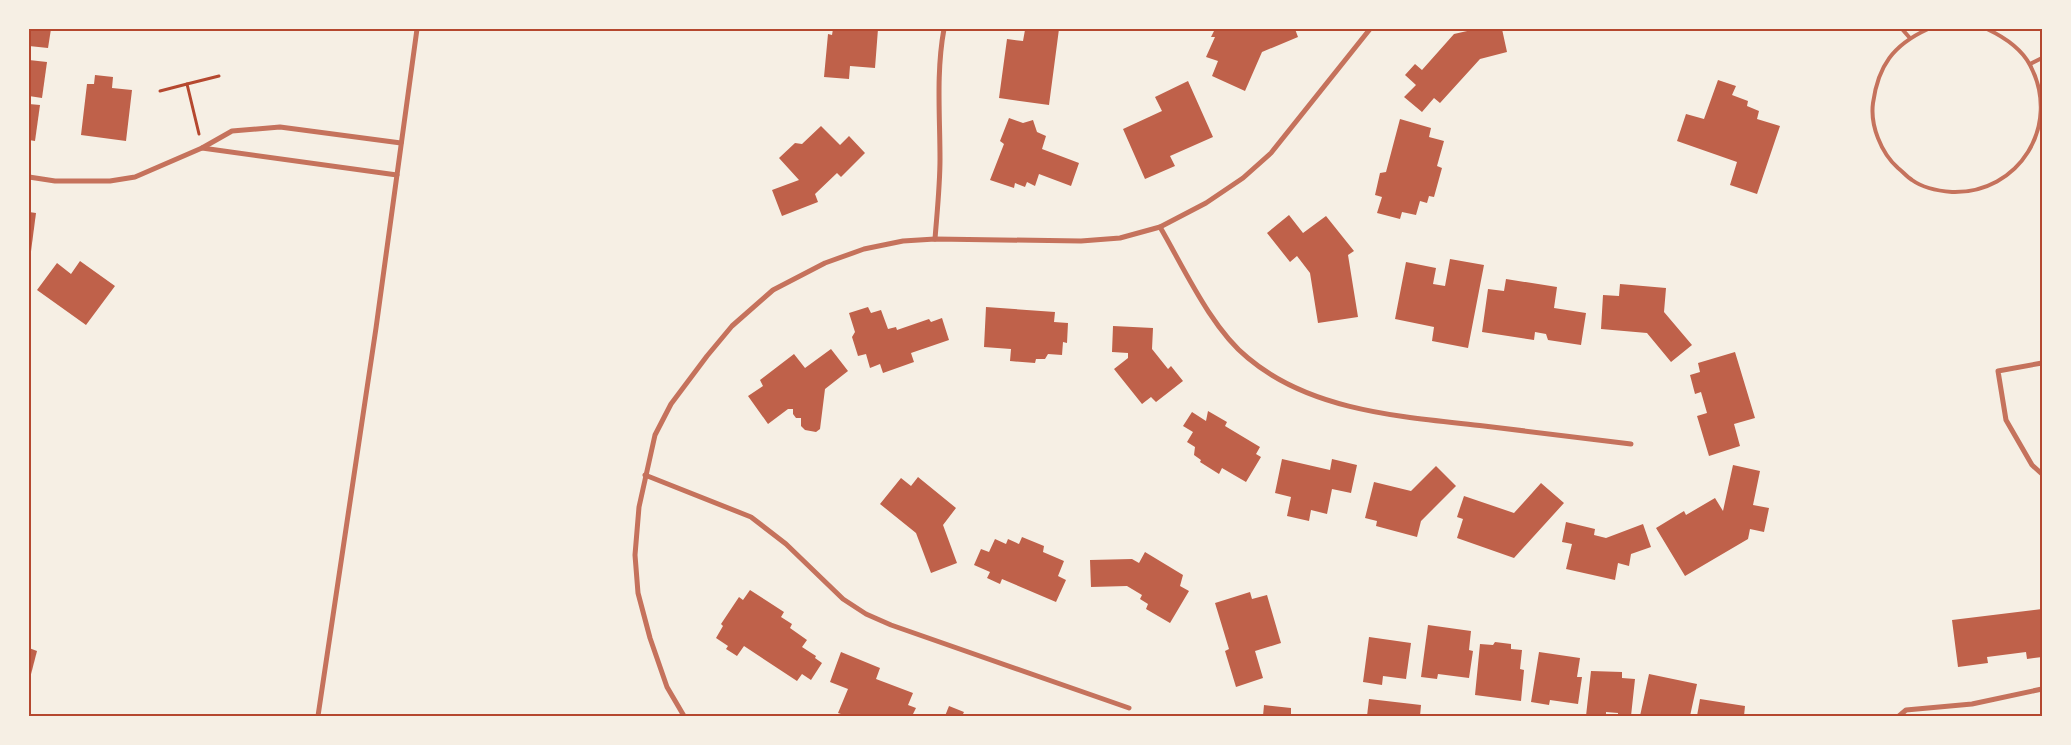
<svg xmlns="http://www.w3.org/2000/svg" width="2071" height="745" font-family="Roboto,sans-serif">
<rect width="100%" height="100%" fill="#f6efe4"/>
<g fill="#bf614a">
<path d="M29,29h22l-3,19 -19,-2z"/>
<path d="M833,29h45l-3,39 -25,-2 -1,13 -25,-2 4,-43 4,1z"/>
<path d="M1030,29h29l-10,76 -50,-7 8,-59 16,2 2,-11z"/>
<path d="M1215,29h80l3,8 -36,15 -17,39 -33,-15 6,-15 -12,-4 9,-20h-4z"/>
<path d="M1476,29h26l5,23 -27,7 -40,44 -6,-5 -12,14 -18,-15 12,-12 -11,-10 10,-11 7,6 32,-36z"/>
<path d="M29,60l18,2 -5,36 -13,-2z"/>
<path d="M95,75l18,2 -1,11 20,2 -6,51 -45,-6 6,-51h7z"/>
<path d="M1718,80l18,6 -4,9 16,6 -1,5 12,5 -2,8 23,7 -23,68 -27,-9 7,-23 -60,-21 9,-27 18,5z"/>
<path d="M1188,81l25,56 -43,19 5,10 -30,13 -22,-50 39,-18 -7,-14z"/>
<path d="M29,104l11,1 -5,36 -6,-1z"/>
<path d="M1009,118l14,5 10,-3 4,12 9,4 -4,13 37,14 -8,23 -32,-12 -4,12 -8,-4 -2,5 -10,-4 -1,5 -24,-8 14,-36 -4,-3z"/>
<path d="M1400,119l31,9 -2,9 15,4 -7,25 5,2 -8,29 -5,-1 -2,7 -7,-2 -4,14 -14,-3 -2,7 -23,-6 5,-16 -7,-2 5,-22 6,-1z"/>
<path d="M821,126l19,19 9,-9 16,17 -24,24 -4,-4 -22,21 3,8 -36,14 -10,-26 27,-10 -20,-22 16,-15 7,1z"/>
<path d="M29,212l7,1 -6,46h-1z"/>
<path d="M1289,215l14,18 23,-17 28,35 -6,4 10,62 -40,6 -8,-50 -13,-17 -7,6 -23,-29z"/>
<path d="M1450,259l34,6 -16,83 -36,-7 2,-14 -39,-8 11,-57 30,6 -3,16 12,2z"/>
<path d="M80,261l35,25 -29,39 -49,-35 20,-27 14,11z"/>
<path d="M1506,279l51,8 -3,21 32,5 -5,32 -33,-5 -2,-6 -11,-2 -1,8 -52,-8 6,-43 16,2z"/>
<path d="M1620,284l46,4 -2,24 28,33 -21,17 -24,-29 -46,-4 2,-34 16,1z"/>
<path d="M868,307l3,6 10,-3 7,19 8,-2 1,3 32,-11 2,3 11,-4 7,22 -38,13 3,9 -31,11 -3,-9 -10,4 -4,-14 -8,2 -6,-19 3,-5 -6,-19z"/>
<path d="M986,307l69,5 -1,10 14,1 -1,20 -4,-1 -1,13 -14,-1 -3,5h-9l-1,4 -25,-2 1,-12 -27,-2z"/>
<path d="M1113,326l40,2 -1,21 16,20 3,-3 12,15 -27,21 -5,-5 -9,7 -28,-35 14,-11v-5l-16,-1z"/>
<path d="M831,349l17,22 -23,18 -5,40 -4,3 -11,-2 -4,-4v-8h-5l-3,-4v-5h-5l-20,15 -20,-28 15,-10 -3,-6 34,-26 11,14z"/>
<path d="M1735,352l20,66 -21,6 6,22 -31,10 -12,-40 10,-3 -6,-21 -6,2 -5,-19 10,-3 -2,-9z"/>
<path d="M1208,411l19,11 -2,4 35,21 -4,7 5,3 -15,25 -24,-14 -3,6 -19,-12 1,-2 -7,-5 1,-8 -8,-5 6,-10 -10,-6 9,-14 14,9z"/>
<path d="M1282,459l48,11 2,-11 25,6 -6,28 -19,-4 -5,25 -16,-4 -2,11 -22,-5 4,-19 -16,-4z"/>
<path d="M1733,465l27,6 -7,34 16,3 -5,24 -14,-3 -2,10 -63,37 -29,-48 28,-17 2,4 29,-17 8,13z"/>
<path d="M1436,466l20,20 -35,35 -4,16 -41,-11 1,-5 -12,-3 9,-36 37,9z"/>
<path d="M918,477l38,31 -13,17 14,38 -26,10 -15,-40 -36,-29 21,-26 10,8z"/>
<path d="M1541,483l23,20 -50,55 -57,-20 6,-19 -6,-2 7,-21 50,17z"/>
<path d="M1566,522l29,7 -1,6 12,3 37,-14 8,23 -20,7 -2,12 -11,-3 -3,17 -49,-11 6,-25 -10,-2z"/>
<path d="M1022,537l22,9 -1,6 21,9 -6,15 8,4 -10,22 -54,-23 -2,5 -13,-6 3,-6 -16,-7 7,-16 8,3 6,-13 11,5 2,-5 11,5z"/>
<path d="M1145,552l38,23 -3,11 9,5 -19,32 -24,-14 2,-5 -8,-5 2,-4 -15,-9 -36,1 -1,-27 42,-1 7,4z"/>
<path d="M750,590l34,22 -3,5 11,7 -2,4 17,12 -5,7 14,9 -1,2 7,5 -11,17 -9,-6 -5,7 -53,-35 -7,10 -11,-7 2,-3 -12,-8 7,-12 -2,-2 18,-27 4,3z"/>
<path d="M1250,592l2,7 15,-4 14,48 -26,8 8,27 -27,9 -11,-36 4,-2 -14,-46z"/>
<path d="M2042,609v48l-15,2 -1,-7 -39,5 1,6 -30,4 -6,-47z"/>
<path d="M1428,625l43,6 -2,19 4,1 -4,27 -31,-4 -1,5 -16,-2z"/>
<path d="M1369,637l42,6 -5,36 -23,-3 -1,9 -19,-3z"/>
<path d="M1495,642l16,2v5l11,1 -2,19 4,1 -3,31 -46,-6 5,-51 13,1z"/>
<path d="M29,648l8,3 -8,31z"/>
<path d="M841,652l39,16 -4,11 37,14 -5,12 8,3 -4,8h-65l-9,-3 10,-24 -18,-7z"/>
<path d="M1539,652l41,6 -3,19h5l-4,27 -28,-4 -1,5 -18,-3z"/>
<path d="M1591,671l31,1v6l13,1 -4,37h-13v-3l-12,-1v4h-20z"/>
<path d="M1649,674l48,10 -7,32h-50z"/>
<path d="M1369,699l52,6 -1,11h-53z"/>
<path d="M1700,699l45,7 -1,10h-47z"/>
<path d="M1264,705l27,3v8h-28z"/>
<path d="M949,706l15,6 -2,4h-17z"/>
</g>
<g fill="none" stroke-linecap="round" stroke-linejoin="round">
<g stroke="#b5482f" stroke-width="3">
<path d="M160,91l27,-7"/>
<path d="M199,134l-12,-50 32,-8"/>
</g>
<g stroke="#c5725c" stroke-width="4">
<path d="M1902,29l7,8"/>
<path d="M1928,29c-35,16 -50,37 -55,74 -3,22 8,50 25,65 5,4 9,9 14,12 11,8 27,11 40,12 67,2 110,-67 78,-127 -9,-17 -26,-28 -43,-36"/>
<path d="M2030,64l12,-6"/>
</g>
<g stroke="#c5725c" stroke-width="5">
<path d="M202,148l195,27"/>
<path d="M29,177l26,4h55l25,-4 67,-29 30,-17 48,-4 121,16"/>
<path d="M1160,227c24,41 51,101 88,131 64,54 157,59 236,68 49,6 98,12 147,18"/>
<path d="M935,239c2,-26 5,-54 5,-80 0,-43 -4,-87 4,-130"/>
<path d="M2042,363l-44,8 8,49 26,45 10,9"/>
<path d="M645,475l106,42 35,27 57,55 23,15 25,11 238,83"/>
<path d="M318,716l58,-388 41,-299"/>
<path d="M684,716l-17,-29 -17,-49 -12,-45 -3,-38 4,-48 16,-72 16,-31 36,-48 25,-30 41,-36 52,-27 39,-14 39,-8 32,-2 146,2 39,-3 40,-11 46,-24 37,-25 28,-25 99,-124"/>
<path d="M1899,716l7,-6 66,-6 70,-15"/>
</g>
</g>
<rect width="2071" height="745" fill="none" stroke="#f6efe4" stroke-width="60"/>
<rect x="30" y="30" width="2011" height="685" fill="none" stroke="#b5482f" stroke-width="2"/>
</svg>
